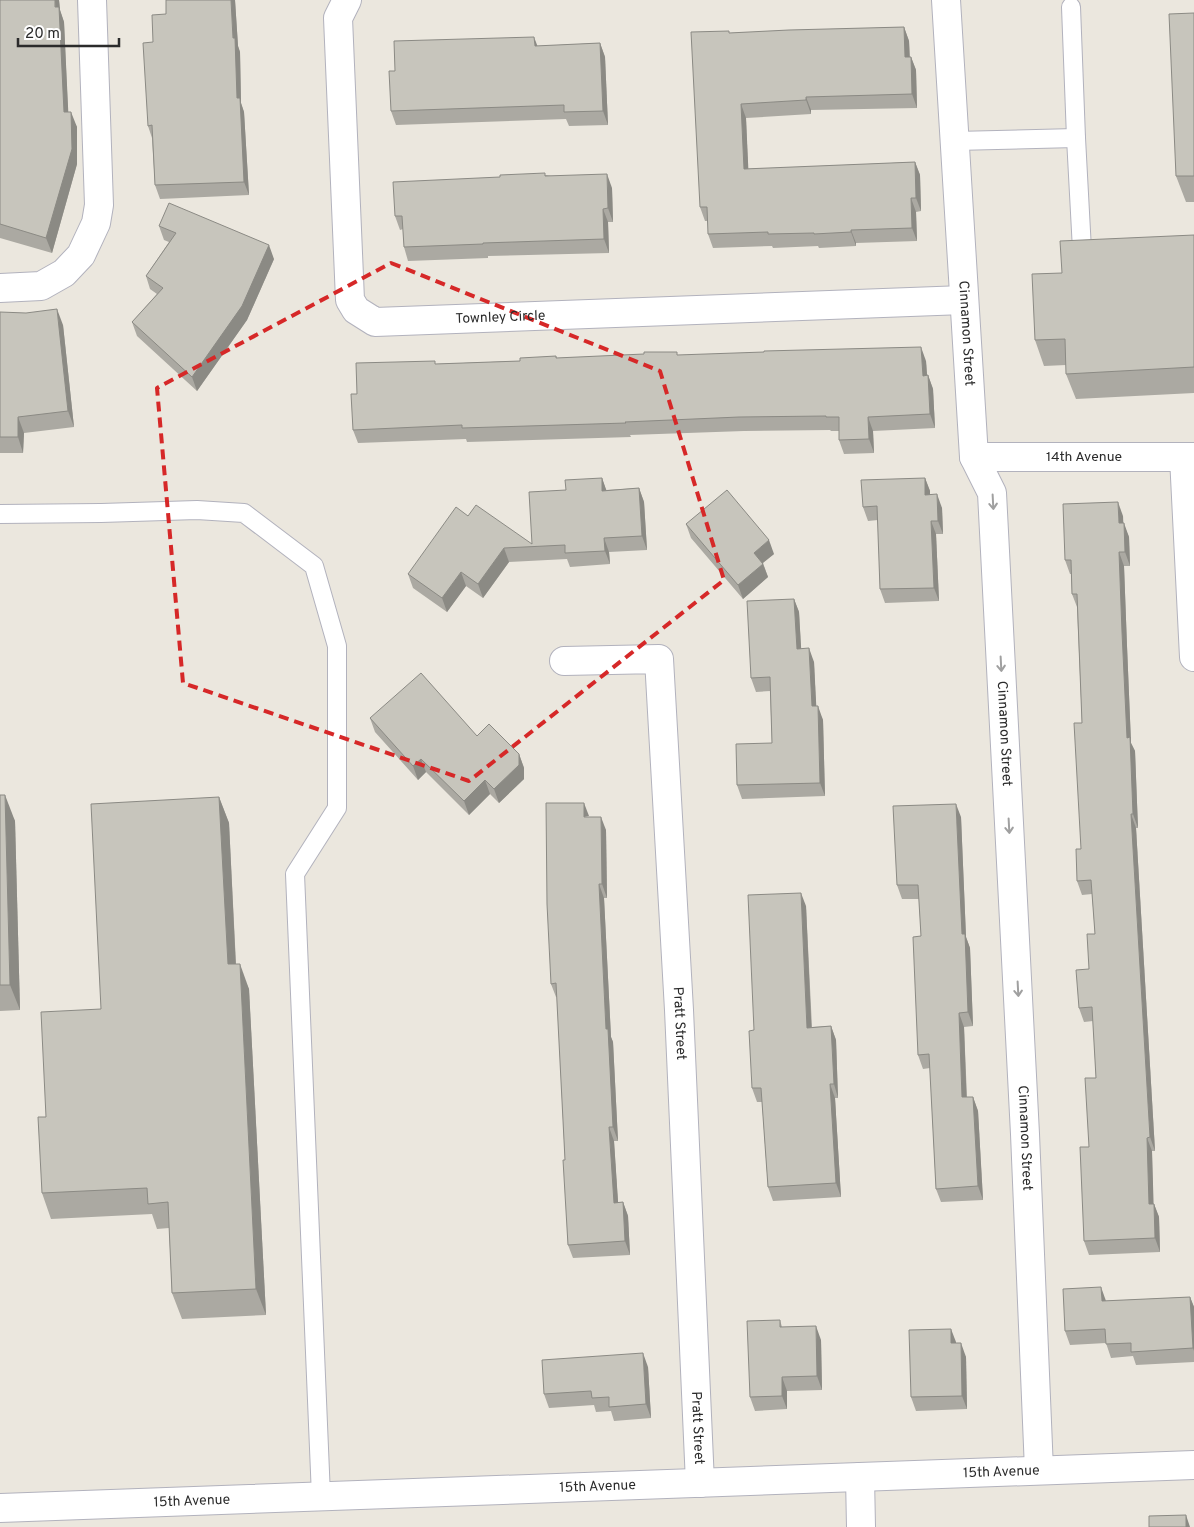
<svg xmlns="http://www.w3.org/2000/svg" width="1194" height="1527" font-family="Overpass,sans-serif">
<rect width="100%" height="100%" fill="#ebe7de"/>
<g fill="none" stroke-linecap="round" stroke-linejoin="round">
<g stroke="#b2b2bd" stroke-width="20">
<g id="service">
<path d="M1071,7l5,131"/>
<path d="M955,141l121,-3 6,112"/>
<path d="M0,514l101,-1 96,-3 47,3 70,53 23,80v162l-42,66 26,622"/>
</g>
</g>
<g stroke="#b2b2bd" stroke-width="30">
<g id="minor">
<path id="s1" d="M347,0l-9,18 12,282 6,10 19,12 589,-22"/>
<path id="s2" d="M946,0l28,457 18,36 33,641 14,336"/>
<path d="M0,288l41,-2 23,-13 17,-18 15,-32 3,-18 -7,-205"/>
<path id="s3" d="M974,457h220"/>
<path d="M1184,457l10,200"/>
<path id="s4" d="M564,661l95,-2 20,351 21,473"/>
<path d="M860,1477l1,50"/>
<path id="s5" d="M0,1508l1194,-43"/>
</g>
</g>
<use href="#service" stroke="#fff" stroke-width="18"/>
<use href="#minor" stroke="#fff" stroke-width="28"/>
</g>
<g fill="#aba9a2">
<path d="M0,0h59l1,10 4,12 4,90 9,15v37l-25,89 -52,-15z"/>
<path d="M166,0h69l3,46 2,6 1,51 3,9 5,83 -89,4 -5,-14 -3,-47 -4,-12 5,-84 13,-28z"/>
<path d="M1194,13v189h-8l-10,-26z"/>
<path d="M904,27l5,14 1,16h1l5,13 1,38 -106,2v4l-65,4 2,51 167,-7 5,13 1,36 -5,1 1,29 -61,2v3l-37,2 -1,-2 -45,2 -1,-2 -59,2 -5,-14v-13h-3l-5,-14 29,-174z"/>
<path d="M600,43l5,14 3,68 -39,1 -3,-7 -170,6 -5,-14 4,-40 143,-25z"/>
<path d="M546,175l66,13 1,34h-5l1,31 -121,3v2l-80,3 -4,-14 -1,-18 -3,1 -5,-14z"/>
<path d="M159,226l115,33 -27,61 -50,71 -60,-55 -5,-14 25,-28 -7,-5 -4,-13 23,-34 -5,-2z"/>
<path d="M1194,235v158l-118,6 -10,-25v-9l-22,1 -9,-26 27,-67z"/>
<path d="M0,312l63,13 11,102 -50,6 -1,20h-23z"/>
<path d="M678,355l248,6 1,14h1l5,14 2,39 -62,3 1,22 -30,1 -5,-14v-9h-8l-1,-1 -86,1 -114,4 1,2 -164,5 -1,-3 -108,4 -5,-13 4,-36 79,-30 84,-3 36,-5 1,2z"/>
<path d="M602,478l4,12 33,-2 5,14 3,48 -38,2 1,12 -40,3 -3,-8 -58,3 -26,36 -17,-12 -19,26 -34,-24 -5,-14 60,-58 64,28 34,-54z"/>
<path d="M925,478l5,13v3l12,14 1,26h-7l3,67 -54,2 -5,-14 -2,-69 -10,1 -5,-14z"/>
<path d="M1123,516v7l6,14 1,29h-6l3,80 4,97 4,8 3,77h-2l19,323h-3l1,53h1l5,13 1,35 -71,3 -5,-14 5,-94 7,-69 -3,-57 -9,1 -5,-14 10,-39 6,-35 -3,-40 -10,1 -5,-14 4,-32 1,-126 -5,-116 -5,-13 -1,-20h-1l-5,-14z"/>
<path d="M686,524l88,30 -11,9 5,14 -25,22 -52,-61z"/>
<path d="M794,599l5,13 2,37 13,13 2,44 7,14 2,76 -83,3 -5,-14 35,-42 -2,-52 -14,1 -5,-14z"/>
<path d="M370,718l107,18 42,18 5,14v11l-25,24 -9,-9 -21,21 -43,-43 -8,8 -43,-48z"/>
<path d="M0,795l15,26 5,189 -20,1z"/>
<path d="M219,797l10,26 7,141 13,25 17,326 -84,4 -10,-26 -3,-65 -12,1 -5,-15 -101,5 -9,-26 4,-76 55,-108z"/>
<path d="M589,817l17,13 1,68h-3l7,139 2,5 5,99h-4l4,62 5,-1 5,14 2,39 -57,3 -5,-13 -3,-85 -8,-163h-1l-5,-13z"/>
<path d="M961,817l5,120 4,11 3,78 -9,1 3,70h6l5,14 5,89 -42,2 -5,-13 -6,-121 -7,1 -5,-14 3,-119 -2,-37h-17l-5,-14z"/>
<path d="M806,906l6,121 19,-1 5,14 2,58h-3l6,99 -68,4 -5,-14 -6,-85h-5l-5,-14 2,-58z"/>
<path d="M1190,1297l4,10v55l-58,3 -3,-9 -22,2 -5,-15 -36,2 -5,-14 41,-30z"/>
<path d="M780,1320l2,7 39,13 1,50 -35,1v18l-32,2 -5,-14z"/>
<path d="M956,1343l10,14 1,52 -51,2 -5,-14z"/>
<path d="M648,1367l3,51 -37,3 -3,-10 -15,1 -2,-7 -45,3 -5,-14z"/>
</g>
<g fill="#8b8a84">
<path d="M55,0h4l1,10 4,12 5,105 -5,-15z"/>
<path d="M231,0h4l3,46 2,6 1,51 3,9 5,83 -5,-13 -7,-84z"/>
<path d="M904,27l5,14 1,30 -5,-14z"/>
<path d="M534,37l5,13 -4,-4z"/>
<path d="M600,43l5,14 3,68 -5,-14z"/>
<path d="M911,57l5,13 1,38 -5,-14z"/>
<path d="M806,97l5,13v4l-5,-14z"/>
<path d="M741,104l5,14 3,65 -5,-14z"/>
<path d="M71,112l6,15v37l-25,89 -6,-15z"/>
<path d="M915,162l5,13 1,36 -5,-13z"/>
<path d="M607,174l5,14 1,34 -5,-14z"/>
<path d="M911,198l5,14 1,29 -5,-13z"/>
<path d="M603,209l5,13 1,31 -5,-14z"/>
<path d="M851,230l5,13v3l-5,-14z"/>
<path d="M269,245l5,14 -27,61 -50,71 -5,-14z"/>
<path d="M57,309l6,16 11,102 -6,-16z"/>
<path d="M921,347l5,14 2,28 -5,-13z"/>
<path d="M928,375l5,14 2,39 -5,-14z"/>
<path d="M18,417l6,16 -1,20 -5,-16z"/>
<path d="M868,417l5,14 1,22 -5,-14z"/>
<path d="M602,478l5,14 -5,-1z"/>
<path d="M925,478l5,13v17l-5,-13z"/>
<path d="M639,488l5,14 3,48 -5,-14z"/>
<path d="M937,494l5,14 1,26 -5,-13z"/>
<path d="M1118,502l5,14 1,21 -5,-14z"/>
<path d="M931,521l5,13 3,67 -5,-13z"/>
<path d="M1124,523l5,14 1,29 -5,-14z"/>
<path d="M604,538l5,14 1,12 -5,-13z"/>
<path d="M769,540l5,14 -15,12 -5,-13z"/>
<path d="M504,548l5,14 -26,36 -5,-14z"/>
<path d="M1119,552l5,14 3,80 4,97 4,8 3,77 -5,-14 -6,-76 -5,-106z"/>
<path d="M763,564l5,13 -25,22 -5,-14z"/>
<path d="M461,572l5,14 -19,26 -5,-14z"/>
<path d="M794,599l5,13 3,51 -5,-14z"/>
<path d="M809,648l5,14 3,58 -5,-14z"/>
<path d="M818,706l5,14 2,76 -5,-13z"/>
<path d="M519,754l5,14v11l-25,24 -5,-14z"/>
<path d="M421,759l5,13 -8,8 -5,-14z"/>
<path d="M485,780l5,14 -21,21 -5,-14z"/>
<path d="M5,795l10,26 5,189 -10,-25z"/>
<path d="M219,797l10,26 8,167 -9,-26z"/>
<path d="M584,803l5,13 -5,1z"/>
<path d="M956,804l5,13 5,120 4,11 3,78 -5,-14 -6,-78z"/>
<path d="M1131,814l5,14 19,323 -5,-14z"/>
<path d="M601,817l5,13 1,68 -5,-14z"/>
<path d="M599,884l5,14 7,139 2,5 5,99 -5,-14 -7,-98z"/>
<path d="M801,893l5,13 6,135 -5,-13z"/>
<path d="M240,964l9,25 17,326 -10,-26z"/>
<path d="M959,1013l5,14 3,84 -5,-14z"/>
<path d="M831,1026l5,14 2,58 -4,-14z"/>
<path d="M830,1084l5,14 6,99 -5,-14z"/>
<path d="M973,1097l5,14 5,89 -5,-14z"/>
<path d="M609,1127l5,14 5,75 -5,-13z"/>
<path d="M1147,1138l5,13 2,66 -5,-13z"/>
<path d="M623,1202l5,14 2,39 -5,-14z"/>
<path d="M1154,1204l5,13 1,35 -5,-14z"/>
<path d="M1101,1287l5,14h-4z"/>
<path d="M1190,1297l4,10v44l-1,-3z"/>
<path d="M816,1326l5,14 1,50 -5,-14z"/>
<path d="M951,1329l5,13v15l-5,-14z"/>
<path d="M961,1343l5,14 1,52 -5,-13z"/>
<path d="M643,1353l5,14 3,51 -5,-14z"/>
<path d="M782,1377l5,14v18l-5,-13z"/>
<path d="M1186,1515l4,12h-4z"/>
</g>
<g fill="#c7c5bc" stroke="#8b8a84">
<path d="M0,0h55v7h4l5,105h7l1,37 -26,89 -46,-14z"/>
<path d="M166,0h65l2,38h2l2,60h3l4,84 -89,3 -3,-60 -4,1 -5,-83 10,-1 -1,-27 14,-1z"/>
<path d="M1194,13v163h-18l-7,-162z"/>
<path d="M904,27l1,30h6l1,37 -106,3v3l-65,4 3,65 171,-7 1,36h-5l1,30 -61,2v2l-37,2v-1l-46,1v-2l-60,2 -1,-27h-7l-9,-175 38,-1v2l60,-3z"/>
<path d="M534,37l1,9 65,-3 3,68 -39,1v-7l-173,6 -2,-40h6l-1,-30z"/>
<path d="M545,173v3l62,-2 1,34 -5,1 1,30 -121,4v1l-79,3 -2,-31h-7l-2,-34 107,-5v-2z"/>
<path d="M169,203l100,42 -27,61 -50,71 -60,-55 31,-34 -17,-12 30,-43 -17,-7z"/>
<path d="M1194,235v132l-128,7 -1,-35 -30,1 -3,-66 30,-1 -2,-32z"/>
<path d="M57,309l11,102 -50,6v20h-18v-125l26,1z"/>
<path d="M921,347l2,29 5,-1 2,39 -62,3 1,22 -30,1v-23h-13v-1l-87,1 -114,5 1,1 -164,5v-3l-109,5 -2,-36h6l-1,-31 79,-2v3l85,-3v-3l36,-2v2l88,-4v-2h33v3l87,-3v-1z"/>
<path d="M602,478v13l37,-3 3,48 -38,2 1,13 -40,2v-8l-61,3 -26,36 -17,-12 -19,26 -34,-24 48,-67 12,9 8,-11 56,39 -3,-52 37,-2 -1,-10z"/>
<path d="M925,478v17l12,-1 1,27h-7l3,67 -54,1 -3,-83 -14,1 -2,-27z"/>
<path d="M727,490l42,50 -15,13 9,11 -25,21 -52,-61z"/>
<path d="M1118,502l1,21h5l1,29h-6l3,80 5,106 3,-1 3,77h-2l19,323 -3,1 2,66h5l1,34 -71,3 -4,-94h9l-4,-69h11l-4,-71 -13,1 -3,-38 13,-1 -2,-35h8l-4,-54 -14,1 -1,-32h5l-7,-126h8l-5,-129h-5l-1,-34h-6l-2,-56z"/>
<path d="M794,599l3,50 12,-1 3,58h6l2,77 -83,2 -1,-41 36,-1 -2,-66 -19,1 -4,-77z"/>
<path d="M421,673l56,63 12,-12 30,30v11l-25,24 -9,-9 -21,21 -43,-42 -8,7 -43,-48z"/>
<path d="M0,795h5l5,190h-10z"/>
<path d="M219,797l9,167h12l16,325 -84,4 -4,-91 -20,2 -1,-16 -105,5 -4,-76h8l-5,-105 60,-3 -10,-205z"/>
<path d="M546,803h38v14h17l1,67h-3l7,145h2l5,98h-4l5,76 9,-1 2,39 -57,4 -5,-85h2l-9,-177 -5,1 -4,-80z"/>
<path d="M956,804l6,130h3l3,78 -9,1 3,84h11l5,89 -42,3 -7,-135 -11,1 -5,-118 8,-1 -3,-51h-21l-4,-79z"/>
<path d="M801,893l6,135 24,-2 3,58h-4l6,99 -68,4 -7,-99h-9l-3,-57 5,-1 -6,-135z"/>
<path d="M1101,1287l1,14 88,-4 3,51 -62,4v-9l-25,1 -1,-15 -40,2 -2,-42z"/>
<path d="M780,1320v7l36,-1 1,50 -35,1v19l-32,1 -3,-76z"/>
<path d="M951,1329v14h10l1,53 -51,1 -2,-67z"/>
<path d="M643,1353l3,51 -37,3v-10l-17,1 -1,-7 -47,3 -2,-34z"/>
<path d="M1186,1515v12h-37v-11z"/>
</g>
<defs><path id="oneway-shaft" d="M-6 0H5M1.5-3L5.5 0L1.5 3" fill="none" stroke-width="1.6" stroke-linecap="round" stroke-linejoin="round" transform="scale(1.25)"/></defs>
<g stroke="#a0a0a0">
<use href="#oneway-shaft" transform="translate(993 502) rotate(87)"/>
<use href="#oneway-shaft" transform="translate(1001 664) rotate(87)"/>
<use href="#oneway-shaft" transform="translate(1009 826) rotate(87)"/>
<use href="#oneway-shaft" transform="translate(1018 989) rotate(87)"/>
</g>
<path fill="none" stroke="#d62828" stroke-width="4" stroke-dasharray="10 6" stroke-linejoin="round" d="M391,263l269,108 64,209 -255,201 -286,-98 -26,-295z"/>
<g text-anchor="middle" dominant-baseline="central" stroke-width="4" stroke-linejoin="round" paint-order="stroke">
<g font-size="14" fill="#2b2b2b" stroke="#fff">
<text stroke="none"><textPath href="#s1" startOffset="462">Townley Circle</textPath></text>
<text stroke="none"><textPath href="#s2" startOffset="334">Cinnamon Street</textPath></text>
<text stroke="none"><textPath href="#s3" startOffset="110">14th Avenue</textPath></text>
<text stroke="none"><textPath href="#s2" startOffset="739">Cinnamon Street</textPath></text>
<text stroke="none"><textPath href="#s4" startOffset="460">Pratt Street</textPath></text>
<text stroke="none"><textPath href="#s2" startOffset="1144">Cinnamon Street</textPath></text>
<text stroke="none"><textPath href="#s4" startOffset="865">Pratt Street</textPath></text>
<text stroke="none"><textPath href="#s5" startOffset="1002">15th Avenue</textPath></text>
<text stroke="none"><textPath href="#s5" startOffset="598">15th Avenue</textPath></text>
<text stroke="none"><textPath href="#s5" startOffset="192">15th Avenue</textPath></text>
</g>
</g>
<path d="M18 38v8h101v-8" fill="none" stroke="#2b2b2b" stroke-width="2.5"/>
<text x="25" y="38" font-size="15" fill="#2b2b2b" stroke="#ffffff" stroke-width="4" paint-order="stroke">20 m</text>
</svg>
